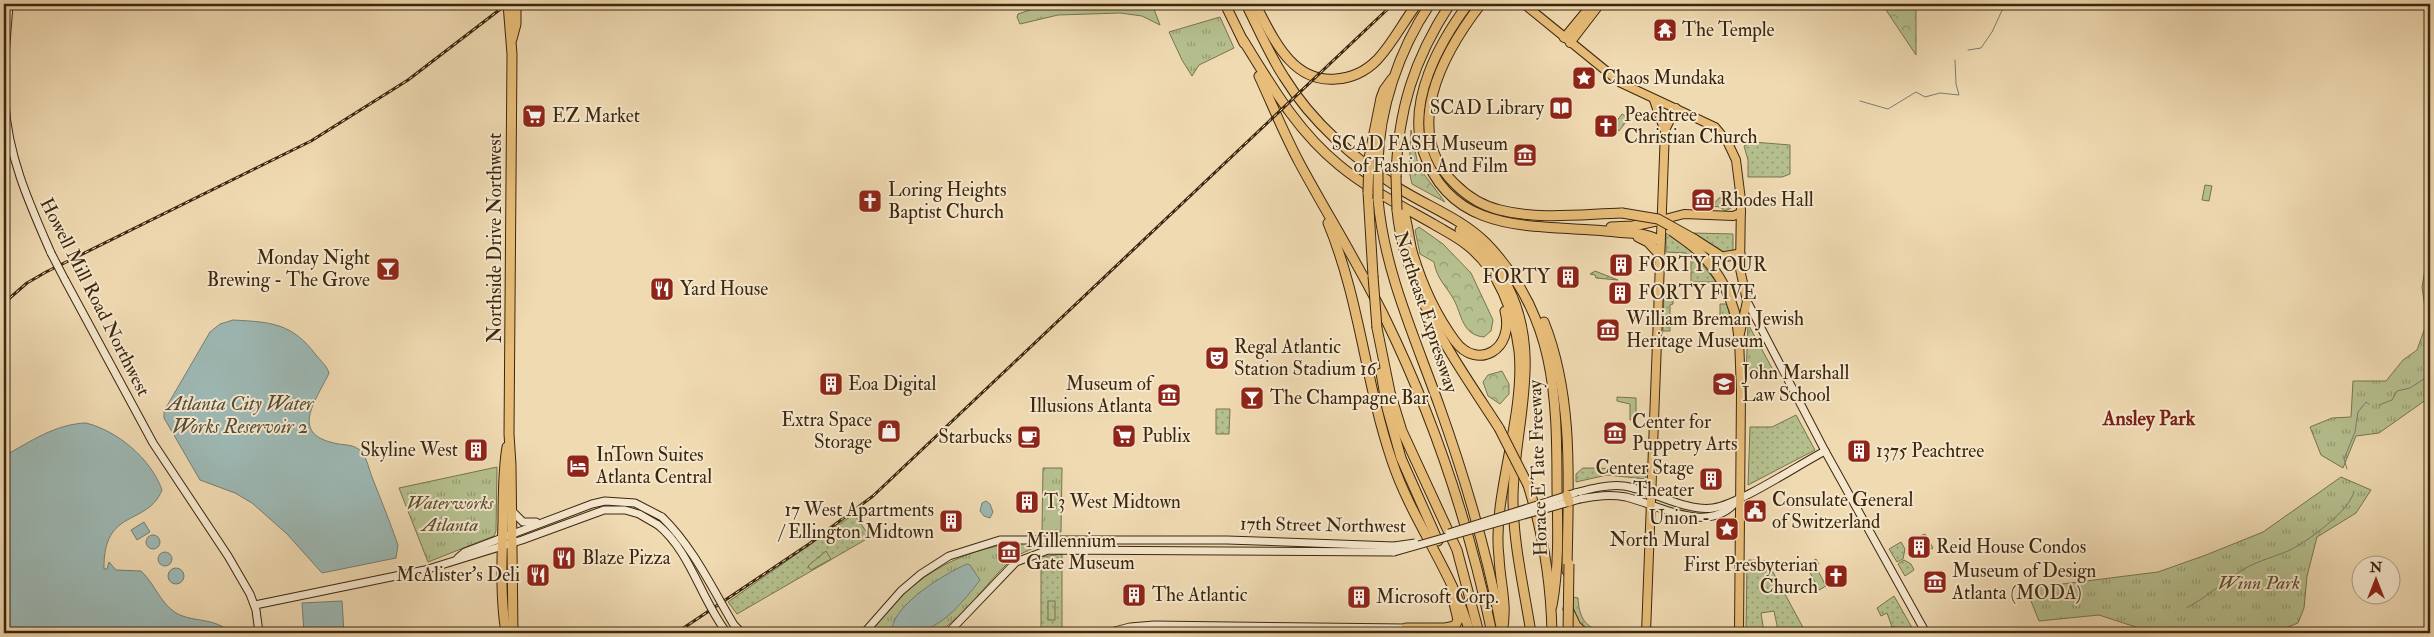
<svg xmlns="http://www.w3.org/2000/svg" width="2434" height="637" font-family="'IM FELL Double Pica',serif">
<defs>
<pattern id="grass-dots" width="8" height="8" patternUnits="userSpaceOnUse" patternTransform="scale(1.25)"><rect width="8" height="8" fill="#b6c08f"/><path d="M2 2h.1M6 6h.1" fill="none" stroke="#959c73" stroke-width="1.8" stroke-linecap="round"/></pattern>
<pattern id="forest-crowns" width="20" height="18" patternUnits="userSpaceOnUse" patternTransform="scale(1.25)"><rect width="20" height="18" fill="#b6c08f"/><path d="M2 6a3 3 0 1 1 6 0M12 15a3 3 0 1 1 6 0" fill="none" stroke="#959c73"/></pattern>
<pattern id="cemetery-stones" width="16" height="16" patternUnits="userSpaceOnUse" patternTransform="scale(1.25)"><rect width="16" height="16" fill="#b6c08f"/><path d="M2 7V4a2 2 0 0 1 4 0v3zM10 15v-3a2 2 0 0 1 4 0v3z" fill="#959c73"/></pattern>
<pattern id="park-tufts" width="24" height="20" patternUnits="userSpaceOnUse" patternTransform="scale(1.25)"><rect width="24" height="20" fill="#b6c08f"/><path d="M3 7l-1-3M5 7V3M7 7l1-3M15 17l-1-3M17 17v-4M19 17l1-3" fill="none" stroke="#959c73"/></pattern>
</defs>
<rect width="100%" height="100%" fill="#f0dab2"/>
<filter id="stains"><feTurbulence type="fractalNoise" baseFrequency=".004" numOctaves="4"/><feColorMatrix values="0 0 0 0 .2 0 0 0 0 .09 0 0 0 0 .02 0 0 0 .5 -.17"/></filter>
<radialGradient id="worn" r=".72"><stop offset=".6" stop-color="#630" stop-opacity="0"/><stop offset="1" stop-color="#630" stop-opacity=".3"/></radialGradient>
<g fill="url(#grass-dots)" stroke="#78744e">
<path d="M1753,142l37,3v29l-8,3h-34v-17l-4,-14z"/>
<path d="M1719,198h12v10l-6,3 -5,-4 -8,-1z"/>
<path d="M1666,233l26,18 24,31h-25v-24h-3l-2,-5 -20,-1z"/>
<path d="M1692,233l41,1v17l-8,4z"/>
<path d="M1595,271l23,9 -22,-2 -1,-3 -5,-1z"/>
<path d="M1664,287l9,1v16l-3,1v26h-7z"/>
<path d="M1720,304h7l3,13 -10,-2z"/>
<path d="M1216,409h14l-1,25h-13z"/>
<path d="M1796,415l19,35 -67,35 2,-58h22z"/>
<path d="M1583,468l63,1v10l-39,-4 -31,7v-8z"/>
<path d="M854,514l16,23 -133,77 -9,-12z"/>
<path d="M1901,542l4,7 -2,10 -6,3 -8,-13z"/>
<path d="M1062,554v79h-21v-76z"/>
<path d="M1749,560l18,1 39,72h-21l-7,-3 -4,-19 -13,2 3,19 -18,1 1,-72z"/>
<path d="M1904,560l7,4 3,6 -9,6 -7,-12z"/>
<path d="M1894,596l21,37 -18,-2v-4h-5l-5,-14 -6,3 -4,-8z"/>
<path d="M1573,597l5,1c1,13 3,25 17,31 5,2 12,2 16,4 -30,0 -38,-5 -38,-36z"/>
</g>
<g fill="url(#forest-crowns)" stroke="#78744e">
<path d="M1882,4h34v51z"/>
<path d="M1411,130l6,30 6,13 22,29 -33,-18 -3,-13z"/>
<path d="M1419,227l24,17 28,29 22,47 -2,11 -7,6c-22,-2 -22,-22 -30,-37 -8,-15 -17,-20 -20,-38l-14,-8 -5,-24z"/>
<path d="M1502,371l7,13v10l-9,10 -12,-8 -5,-14 5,-7z"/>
</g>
<path fill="url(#cemetery-stones)" stroke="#78744e" d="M1622,114l7,4 -10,13 -6,-5z"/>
<g fill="url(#park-tufts)" stroke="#78744e">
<path d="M1047,4h105l8,21 -18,-9 -22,-3 -62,2 -38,9 -3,-7 1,-3z"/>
<path d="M1220,17l14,31 -35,17 -7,11 -10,-16 -13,-28z"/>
<path d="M2430,255v142l-51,36 -23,3 -13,32 -22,-13 -11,-28 22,-9 19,-1 2,-36h33l17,-21 14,-10 10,-28 -5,-35 5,-30z"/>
<path d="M1748,324l25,46 -7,4 -8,-4 -5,7h-7z"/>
<path d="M1617,397l19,1v22h-6v-16l-13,-3z"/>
<path d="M497,467l-1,64 -2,5 -66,26 -29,-74z"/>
<path d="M1043,468h19l-1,64 -19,-1z"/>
<path d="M2341,477l30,13 -15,23 -39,24 -10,39 -3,32 -6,15 -13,5 -131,5 -55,-18 -60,6 -12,-30 11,-4 120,-15 48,-17 57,-23z"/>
<path d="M1018,543l21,1c-8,7 -21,9 -30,18 -25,23 -43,54 -73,71h-66c35,-51 86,-84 148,-90z"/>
<path d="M826,551l5,8 -20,11 -3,-4z"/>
<path d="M1816,559l3,5 -3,3 10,19 -7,4 -13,-25z"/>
<rect x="1048" y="601" width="7" height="19"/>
</g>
<g fill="#b6c08f" stroke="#78744e">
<path d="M2205,185l7,1 -3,15 -7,-1z"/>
<path d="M1925,534l8,14 -7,3 -8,-14z"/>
</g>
<g fill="#9db9b5" stroke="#767f72">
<path d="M233,320c38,2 59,3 83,35 5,6 11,11 13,18 -11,25 -41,60 5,70 11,3 19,0 28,9 5,7 7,17 10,25 9,23 18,45 26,68l-2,13 -74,15 -35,-39 -35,-31 -17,-10 -35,-13 -36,-62v-7l46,-79 10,-8z"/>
<path d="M86,423c32,8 65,36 76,67 -15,37 -59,17 -58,79h3l2,-7 7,8 25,1c14,13 19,32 35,42 18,10 39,4 55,20h-227v-177c26,-14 51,-32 82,-33z"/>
<path d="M986,501l4,3 3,8 -3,6 -6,-2 -4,-5 2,-8z"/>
<path d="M144,522l6,10 -13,8 -6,-10z"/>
<circle cx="153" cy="542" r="7"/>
<circle cx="165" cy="559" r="7"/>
<path d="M967,564l3,1 10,15c-17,22 -34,43 -60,52 -7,3 -17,1 -24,1l-4,-5c4,-25 54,-55 75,-64z"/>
<circle cx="176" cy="576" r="8"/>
<path d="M342,601l2,32h-40l-2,-30z"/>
</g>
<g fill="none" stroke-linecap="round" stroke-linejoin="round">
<g stroke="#767f72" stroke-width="1">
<path d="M1968,50l13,-2 11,-16 13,-28"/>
<path d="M1860,101l28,8 28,-17 9,5 15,-4 19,2 -3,-11 -1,-24"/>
<path d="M2379,405l13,-5 5,-9 13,-3 20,-13"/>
<path d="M2347,469l-3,-10 11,-27 3,-20 8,-10 3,2"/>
<path d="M2187,608c20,-11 37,-27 57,-39 15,-9 31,-12 46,-19 17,-8 62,-41 64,-59"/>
</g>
<g stroke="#3b270e" stroke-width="9">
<g id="secondary">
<path d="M9,4c-2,33 -7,67 -4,99 3,54 25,102 46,150"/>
<path d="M65,280l88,163 75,113 22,38 6,16 3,23"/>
<path d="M1747,301l78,150 101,182"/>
<path d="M1575,493c15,-4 33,-9 49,-7 27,4 62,26 89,22 27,-4 85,-43 112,-57"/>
<path d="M1580,499c16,-3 30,-5 46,-2 36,9 86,40 113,1"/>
<path d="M512,511l11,11h13"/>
<path d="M458,558l7,-6 127,-48 13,-3 30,2 27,14"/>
<path d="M255,605l170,-35 97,-30 82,-30h21l14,4 19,11"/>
<path d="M864,633l37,-42 20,-17 28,-18 51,-16h227l167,6"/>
<path d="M948,633l68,-71 32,-12 346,2"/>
<path d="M1107,633l23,-6 24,-2 252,3v5"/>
</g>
</g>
<g stroke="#3b270e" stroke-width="10">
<g id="primary">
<path d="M1524,4l97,79 94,44 13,16 8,17 5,40 -1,69 7,32 -8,37 2,54 -2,241"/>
<path d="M1564,38l28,-34"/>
<path d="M1570,43l30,-39"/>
<path d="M1654,100l10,29"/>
<path d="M1661,220l23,-6 49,2 8,-3"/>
<path d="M1646,633l19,-503 11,-22"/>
</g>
</g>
<g stroke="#3b270e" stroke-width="11">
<g id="highway">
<path d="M508,4l4,50 -3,380 2,31 2,168"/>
<path d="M1225,4l19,39"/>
<path d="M1246,4c12,24 23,50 38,73 29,47 71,82 116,112 29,18 62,30 86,54 70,72 71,153 71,247 1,39 2,78 -5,116"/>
<path d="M1255,4c18,33 36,79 81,75 16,-1 30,-8 41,-19 16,-17 26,-38 40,-56"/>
<path d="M1468,4c-29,39 -61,97 -45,147 30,89 119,72 193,81 15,2 31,0 44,9"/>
<path d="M1481,4c-38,49 -81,127 -26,180 13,13 28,22 45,26 39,10 83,4 122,3"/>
<path d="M512,39l4,-15v-20"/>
<path d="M1243,40c28,45 54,91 96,125 29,24 63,41 96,60 10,6 22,12 32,20 32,25 47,67 52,106 5,48 -13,108 -19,157 -2,16 -3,33 -1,49 1,26 9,49 3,75"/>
<path d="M1259,76c13,28 25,58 40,86 28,52 60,103 86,156 49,100 84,206 107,315"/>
<path d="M1369,158l12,-60 3,-8 8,-11"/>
<path d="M1378,164c1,-55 21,-114 52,-160"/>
<path d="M1396,176c2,-66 18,-117 54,-172"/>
<path d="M1368,192l5,84"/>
<path d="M1378,199c6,71 37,139 61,206 26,73 48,146 62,222"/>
<path d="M1397,210c8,83 58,150 102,218"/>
<path d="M1404,213c4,12 5,26 8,38 9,31 24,64 43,90 22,30 60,9 50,-30"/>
<path d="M1328,223c32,77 37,159 64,238 20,60 61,111 78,172"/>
<path d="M1611,227l22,-1 28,-6"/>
<path d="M1460,230c20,15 37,35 48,57 35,69 6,138 5,210 0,46 11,91 18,136"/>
<path d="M1638,237l10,5 12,13"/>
<path d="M1694,239l28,18 18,-3"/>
<path d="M1690,244c29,24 46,57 49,94"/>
<path d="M1544,322c31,78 24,167 23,249"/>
<path d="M1377,328l13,64 12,39 55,119 22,83"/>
<path d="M1381,373l6,35 14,50 37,83"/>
<path d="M1528,485c15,48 23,98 24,148"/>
<path d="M1568,609l8,17 8,7"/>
<path d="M1406,628h39l10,-2 3,-6 -5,-21"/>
<path d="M506,633c-6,-37 -4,-75 -3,-112 0,-25 0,-50 4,-74"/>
</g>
</g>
<use href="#secondary" stroke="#f5e7cd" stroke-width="7"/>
<use href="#primary" stroke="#e8bd79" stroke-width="8"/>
<use href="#highway" stroke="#e8bd79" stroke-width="9"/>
<g stroke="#3b270e" stroke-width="3">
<g id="rail">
<path d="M4,303l23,-20 19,-11 265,-131 97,-61 99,-76"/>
<path d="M676,633l133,-89 64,-48 520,-492"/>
</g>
</g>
<use href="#rail" stroke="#f5e7cd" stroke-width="1" stroke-dasharray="4" stroke-linecap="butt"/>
<g stroke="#3b270e" stroke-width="9" stroke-linecap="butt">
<g id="secondary-bridge">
<path d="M51,253l14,27"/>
<path d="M662,517c31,30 50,71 72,108l8,8"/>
<path d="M658,525c33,27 43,75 69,108"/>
<path d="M1449,533l126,-40"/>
<path d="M1394,546l21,-3"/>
<path d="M1394,552l186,-53"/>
</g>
</g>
<g stroke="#3b270e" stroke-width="11" stroke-linecap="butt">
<g id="highway-bridge">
<path d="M1378,164v35"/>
<path d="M1396,176l1,34"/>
<path d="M1368,192l1,-34"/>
<path d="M1622,213l36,6 36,20"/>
<path d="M1672,231l18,13"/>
<path d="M1373,276l4,52"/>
<path d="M1499,428l29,57"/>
<path d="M1567,495l2,7"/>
<path d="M1568,633l1,-69"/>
</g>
</g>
<use href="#secondary-bridge" stroke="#f5e7cd" stroke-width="7"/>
<use href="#highway-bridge" stroke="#e8bd79" stroke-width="9"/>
</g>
<defs>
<g id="temple-square" transform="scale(1.25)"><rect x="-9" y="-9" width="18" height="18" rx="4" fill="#8f2418" stroke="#f5e7cd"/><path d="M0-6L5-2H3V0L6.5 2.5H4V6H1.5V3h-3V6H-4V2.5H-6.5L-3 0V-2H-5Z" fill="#fff"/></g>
<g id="sight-square" transform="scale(1.25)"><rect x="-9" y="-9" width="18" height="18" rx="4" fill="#8f2418" stroke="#f5e7cd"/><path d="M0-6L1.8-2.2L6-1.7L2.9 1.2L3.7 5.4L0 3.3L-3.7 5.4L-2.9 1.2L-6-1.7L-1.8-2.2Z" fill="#fff"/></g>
<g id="library-square" transform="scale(1.25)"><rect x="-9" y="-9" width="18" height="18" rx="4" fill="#8f2418" stroke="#f5e7cd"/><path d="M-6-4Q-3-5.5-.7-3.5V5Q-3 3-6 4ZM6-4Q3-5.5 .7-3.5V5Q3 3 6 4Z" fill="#fff"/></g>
<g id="supermarket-square" transform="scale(1.25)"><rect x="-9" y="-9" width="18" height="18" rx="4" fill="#8f2418" stroke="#f5e7cd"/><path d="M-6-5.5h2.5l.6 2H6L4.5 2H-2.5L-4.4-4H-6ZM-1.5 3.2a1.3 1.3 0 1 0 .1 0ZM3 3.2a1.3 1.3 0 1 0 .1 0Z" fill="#fff"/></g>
<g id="church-square" transform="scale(1.25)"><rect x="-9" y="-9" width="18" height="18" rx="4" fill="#8f2418" stroke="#f5e7cd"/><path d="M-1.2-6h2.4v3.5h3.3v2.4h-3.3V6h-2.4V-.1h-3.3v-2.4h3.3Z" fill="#fff"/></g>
<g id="museum-square" transform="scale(1.25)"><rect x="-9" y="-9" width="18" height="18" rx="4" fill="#8f2418" stroke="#f5e7cd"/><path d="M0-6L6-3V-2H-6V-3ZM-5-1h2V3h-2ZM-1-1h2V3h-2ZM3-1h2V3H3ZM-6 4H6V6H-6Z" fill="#fff"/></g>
<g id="building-square" transform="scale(1.25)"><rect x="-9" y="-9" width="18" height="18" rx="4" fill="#8f2418" stroke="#f5e7cd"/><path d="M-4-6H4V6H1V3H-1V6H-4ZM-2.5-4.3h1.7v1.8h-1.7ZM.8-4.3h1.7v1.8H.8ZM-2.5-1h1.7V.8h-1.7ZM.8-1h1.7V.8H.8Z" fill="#fff"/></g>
<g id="bar-square" transform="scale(1.25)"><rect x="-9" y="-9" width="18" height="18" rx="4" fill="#8f2418" stroke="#f5e7cd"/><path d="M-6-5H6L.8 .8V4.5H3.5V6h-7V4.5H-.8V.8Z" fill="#fff"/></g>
<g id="restaurant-square" transform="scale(1.25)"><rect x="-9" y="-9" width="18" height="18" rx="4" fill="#8f2418" stroke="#f5e7cd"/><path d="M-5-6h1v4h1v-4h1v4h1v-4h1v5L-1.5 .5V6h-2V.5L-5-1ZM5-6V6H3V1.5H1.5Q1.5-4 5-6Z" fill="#fff"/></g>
<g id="theatre-square" transform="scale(1.25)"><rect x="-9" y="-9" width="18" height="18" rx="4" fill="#8f2418" stroke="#f5e7cd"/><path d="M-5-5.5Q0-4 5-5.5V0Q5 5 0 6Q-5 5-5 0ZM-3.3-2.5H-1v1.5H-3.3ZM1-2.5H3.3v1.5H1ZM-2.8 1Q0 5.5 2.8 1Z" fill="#fff"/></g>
<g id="university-square" transform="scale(1.25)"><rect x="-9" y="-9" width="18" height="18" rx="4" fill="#8f2418" stroke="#f5e7cd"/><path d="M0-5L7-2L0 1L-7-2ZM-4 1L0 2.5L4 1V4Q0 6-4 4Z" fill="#fff"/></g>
<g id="shop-square" transform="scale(1.25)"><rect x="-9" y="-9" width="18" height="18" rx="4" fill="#8f2418" stroke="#f5e7cd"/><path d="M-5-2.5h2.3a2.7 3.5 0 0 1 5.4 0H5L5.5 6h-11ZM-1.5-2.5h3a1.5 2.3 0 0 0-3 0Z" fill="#fff"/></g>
<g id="cafe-square" transform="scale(1.25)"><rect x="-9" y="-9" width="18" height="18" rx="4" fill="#8f2418" stroke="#f5e7cd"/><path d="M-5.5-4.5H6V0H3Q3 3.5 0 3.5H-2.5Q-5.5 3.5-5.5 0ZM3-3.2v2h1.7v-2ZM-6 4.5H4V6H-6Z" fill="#fff"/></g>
<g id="hotel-square" transform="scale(1.25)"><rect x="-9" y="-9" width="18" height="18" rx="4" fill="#8f2418" stroke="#f5e7cd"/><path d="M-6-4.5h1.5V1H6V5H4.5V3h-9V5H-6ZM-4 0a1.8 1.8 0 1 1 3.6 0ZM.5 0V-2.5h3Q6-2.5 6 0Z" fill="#fff"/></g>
<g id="civic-square" transform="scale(1.25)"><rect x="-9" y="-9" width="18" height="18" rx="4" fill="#8f2418" stroke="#f5e7cd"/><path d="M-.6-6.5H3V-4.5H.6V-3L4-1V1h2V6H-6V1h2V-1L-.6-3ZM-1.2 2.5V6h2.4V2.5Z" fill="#fff"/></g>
</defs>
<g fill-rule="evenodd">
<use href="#temple-square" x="1665" y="30"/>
<use href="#sight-square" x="1584" y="78"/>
<use href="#library-square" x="1561" y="108"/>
<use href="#supermarket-square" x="534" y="116"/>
<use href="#church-square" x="1606" y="126"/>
<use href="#museum-square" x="1525" y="155"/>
<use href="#museum-square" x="1703" y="200"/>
<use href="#church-square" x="870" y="201"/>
<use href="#building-square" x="1621" y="265"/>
<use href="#bar-square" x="388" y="269"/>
<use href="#building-square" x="1568" y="277"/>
<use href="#restaurant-square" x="662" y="289"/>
<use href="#building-square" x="1620" y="293"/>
<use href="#museum-square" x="1608" y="330"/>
<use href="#theatre-square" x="1217" y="358"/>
<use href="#building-square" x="831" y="384"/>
<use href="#university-square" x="1724" y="384"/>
<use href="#museum-square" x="1169" y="395"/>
<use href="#bar-square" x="1252" y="398"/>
<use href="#shop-square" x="889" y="431"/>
<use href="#museum-square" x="1615" y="433"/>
<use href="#supermarket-square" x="1124" y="436"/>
<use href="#cafe-square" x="1029" y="437"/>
<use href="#building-square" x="476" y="450"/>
<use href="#building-square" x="1859" y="451"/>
<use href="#hotel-square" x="578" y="466"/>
<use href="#building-square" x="1711" y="479"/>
<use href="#building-square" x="1027" y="502"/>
<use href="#civic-square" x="1755" y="511"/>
<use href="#building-square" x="951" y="521"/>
<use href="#sight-square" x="1727" y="529"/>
<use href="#building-square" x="1919" y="547"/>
<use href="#museum-square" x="1009" y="552"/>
<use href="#restaurant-square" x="564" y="558"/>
<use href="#restaurant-square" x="538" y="575"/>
<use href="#church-square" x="1836" y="576"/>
<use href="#museum-square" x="1935" y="582"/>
<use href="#building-square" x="1134" y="595"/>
<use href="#building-square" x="1359" y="597"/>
</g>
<g text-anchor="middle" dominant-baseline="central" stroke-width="4" stroke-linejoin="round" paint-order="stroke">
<g font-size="19" fill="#3b270e" stroke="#f5e7cd" text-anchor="start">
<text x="1682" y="30">The Temple</text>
<text x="1602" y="78">Chaos Mundaka</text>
<text x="1544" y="108" text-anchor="end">SCAD Library</text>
<text x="1624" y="115">Peachtree<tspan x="1624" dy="22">Christian Church</tspan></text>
<text x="552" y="116">EZ Market</text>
<text x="1508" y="144" text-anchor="end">SCAD FASH Museum<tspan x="1508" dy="22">of Fashion And Film</tspan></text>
<text x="888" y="190">Loring Heights<tspan x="888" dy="22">Baptist Church</tspan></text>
<text x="1720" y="200">Rhodes Hall</text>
<text x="370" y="258" text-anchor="end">Monday Night<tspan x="370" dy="22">Brewing - The Grove</tspan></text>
<text x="1638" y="265">FORTY FOUR</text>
<text x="1550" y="277" text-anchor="end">FORTY</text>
<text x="680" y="289">Yard House</text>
<text x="1638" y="293">FORTY FIVE</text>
<text x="1626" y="319">William Breman Jewish<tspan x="1626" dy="22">Heritage Museum</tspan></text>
<text x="1234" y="347">Regal Atlantic<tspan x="1234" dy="22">Station Stadium 16</tspan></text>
<text x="1742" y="373">John Marshall<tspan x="1742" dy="22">Law School</tspan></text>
<text x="848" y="384">Eoa Digital</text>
<text x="1152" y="384" text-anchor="end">Museum of<tspan x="1152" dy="22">Illusions Atlanta</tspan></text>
<text x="1270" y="398">The Champagne Bar</text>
<text x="872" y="420" text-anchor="end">Extra Space<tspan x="872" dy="22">Storage</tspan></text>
<text x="1632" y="422">Center for<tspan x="1632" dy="22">Puppetry Arts</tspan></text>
<text x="1142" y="436">Publix</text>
<text x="1012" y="437" text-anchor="end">Starbucks</text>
<text x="458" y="450" text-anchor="end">Skyline West</text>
<text x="1876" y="451">1375 Peachtree</text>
<text x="596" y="455">InTown Suites<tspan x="596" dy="22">Atlanta Central</tspan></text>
<text x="1694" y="468" text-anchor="end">Center Stage<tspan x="1694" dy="22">Theater</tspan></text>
<text x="1772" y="500">Consulate General<tspan x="1772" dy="22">of Switzerland</tspan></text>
<text x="1044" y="502">T3 West Midtown</text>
<text x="934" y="510" text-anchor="end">17 West Apartments<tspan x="934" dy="22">/ Ellington Midtown</tspan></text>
<text x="1710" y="518" text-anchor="end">Union -<tspan x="1710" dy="22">North Mural</tspan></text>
<text x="1026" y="541">Millennium<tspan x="1026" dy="22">Gate Museum</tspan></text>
<text x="1936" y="547">Reid House Condos</text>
<text x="582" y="558">Blaze Pizza</text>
<text x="1818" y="565" text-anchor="end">First Presbyterian<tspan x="1818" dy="22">Church</tspan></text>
<text x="1952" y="571">Museum of Design<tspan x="1952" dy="22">Atlanta (MODA)</tspan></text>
<text x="520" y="575" text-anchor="end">McAlister's Deli</text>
<text x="1152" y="595">The Atlantic</text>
<text x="1376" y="597">Microsoft Corp.</text>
</g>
<g font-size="19" fill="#3b270e" stroke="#f5e7cd">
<text transform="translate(495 238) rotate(-90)">Northside Drive Northwest</text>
<text transform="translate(95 297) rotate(63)">Howell Mill Road Northwest</text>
<text transform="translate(1426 312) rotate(72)">Northeast Expressway</text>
<text transform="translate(1538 468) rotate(-92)">Horace E Tate Freeway</text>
<text transform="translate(1323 525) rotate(1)">17th Street Northwest</text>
</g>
<g font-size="19" font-style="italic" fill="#5a4d2e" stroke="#f5e7cd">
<text x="450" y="503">Waterworks<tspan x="450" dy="22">Atlanta</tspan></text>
<text x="2259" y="583">Winn Park</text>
</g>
<g font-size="20" font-style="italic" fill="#544c38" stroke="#f5e7cd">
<text x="240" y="403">Atlanta City Water<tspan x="240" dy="23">Works Reservoir 2</tspan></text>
</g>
<g font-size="20" font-weight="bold" fill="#7a1f14" stroke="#f5e7cd">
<text x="2149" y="418">Ansley Park</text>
</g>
</g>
<rect width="2434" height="637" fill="none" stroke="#f0dab2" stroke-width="20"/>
<rect x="5" y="5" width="2424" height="627" fill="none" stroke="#3b270e" stroke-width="2.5"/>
<rect x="10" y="10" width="2414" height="617" fill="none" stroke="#3b270e"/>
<g transform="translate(2376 580)"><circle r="24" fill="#f5e7cd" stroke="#ab9a81"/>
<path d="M0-4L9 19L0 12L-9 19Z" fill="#8f2418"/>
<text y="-8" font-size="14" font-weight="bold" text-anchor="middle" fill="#3b270e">N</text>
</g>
<rect width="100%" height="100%" filter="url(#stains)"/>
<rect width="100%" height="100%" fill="url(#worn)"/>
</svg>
